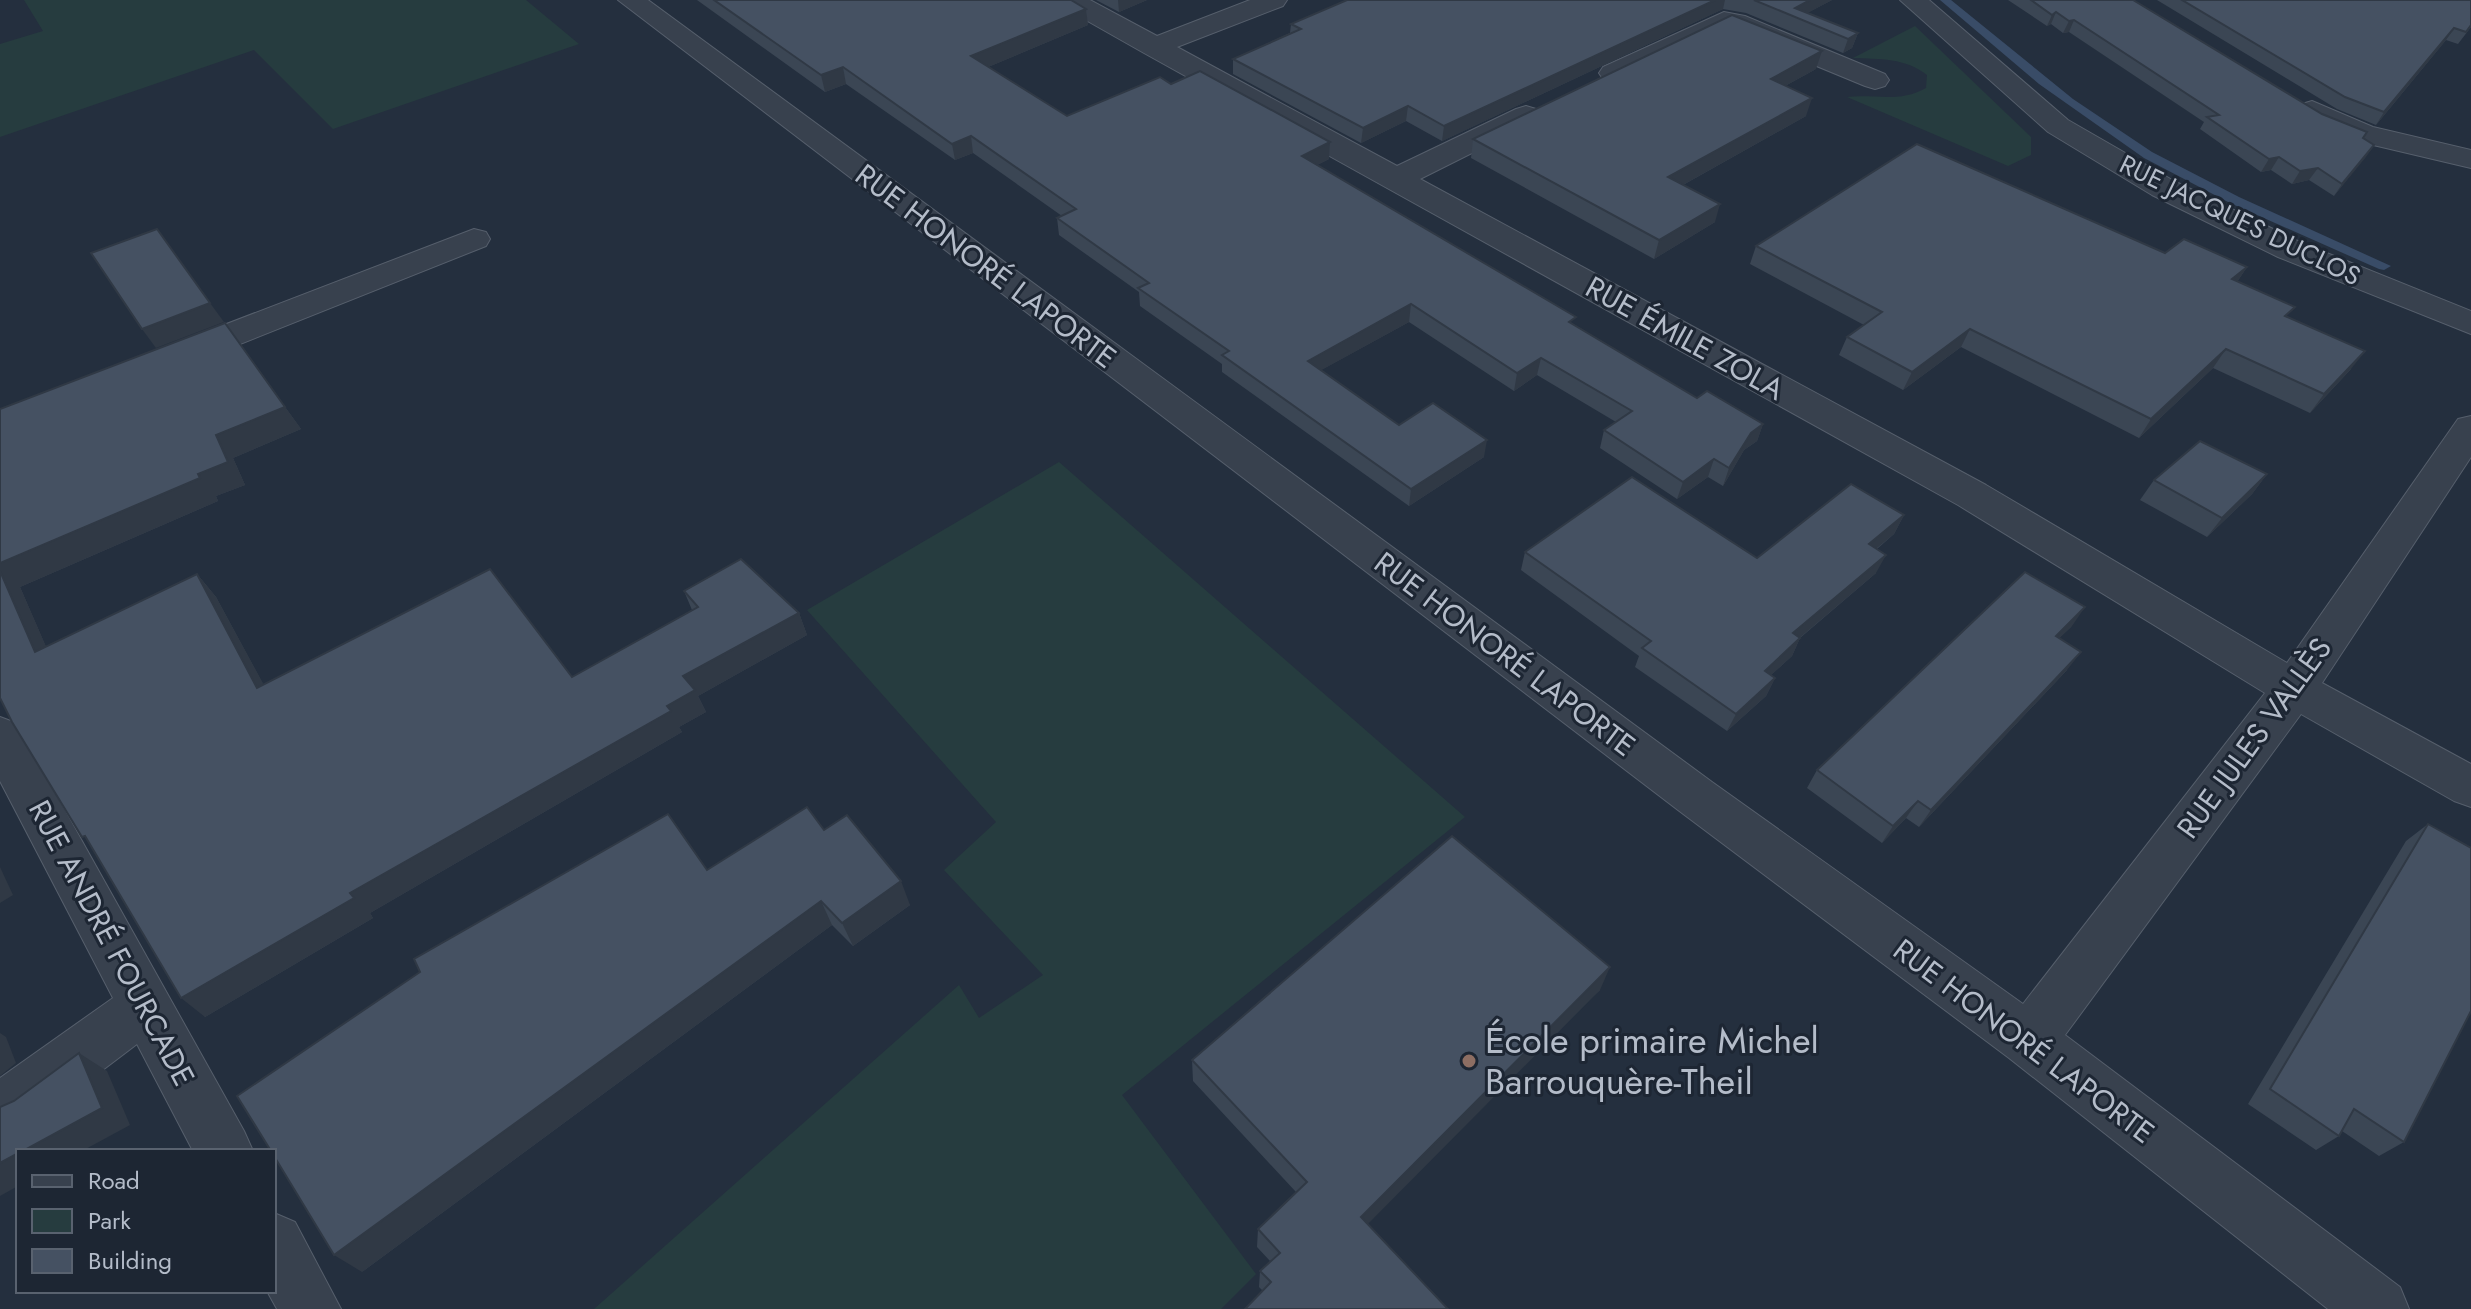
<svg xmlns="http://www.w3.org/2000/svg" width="2471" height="1309" font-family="Jost,sans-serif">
<rect width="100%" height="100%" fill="#242f3e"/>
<g fill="#263c3f">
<path d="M24,0h502l53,44 -246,85 -79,-79 -254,87v-93l43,-13z"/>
<path d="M1915,26l116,111v18l-23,11 -161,-69c28,-3 53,6 79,-9l1,-13c-21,-17 -48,-16 -74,-17z"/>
<path d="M1059,462l406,355 -343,278 134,179 -35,35h-627l365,-324 20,33 64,-43 -99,-105 52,-48 -189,-212z"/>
</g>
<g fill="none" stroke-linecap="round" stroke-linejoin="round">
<path fill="#394c67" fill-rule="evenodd" d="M1940,0h11l122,99 79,53 87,45 152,69 -7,4 -5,-1 -149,-66 -86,-45 -105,-74z"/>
<g stroke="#565f6c" stroke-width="2">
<g id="minor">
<path d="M618,0h30l1064,782 311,222 242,-311 -307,-188 -814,-452 -83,-47 -4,-6h33l67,36 93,-36h37l-4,6 -106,41 220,119 119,-57 10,-3 10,3 5,6 -5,6 -116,58 566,306 301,178 171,-244 13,-3v41l-149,226 149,81v43l-17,-6 -153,-87 -236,321 335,252 9,22h-81l-319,-251 -331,-248z"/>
<path d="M1900,0h29l139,120 106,61 128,62 169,68v23l-193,-77 -126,-62 -104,-63z"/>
<path d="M1724,12l21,4 140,58 4,6 -4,6 -10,3 -10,-3 -138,-57 -104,50 -10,2 -10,-2 -4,-6 4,-6z"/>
<path d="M2312,101l61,26 98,23v18l-119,-28 -50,-24 -5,-6 5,-6z"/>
<path d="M474,229l12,3 4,7 -4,7 -296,118 -13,3 -13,-3 -5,-8 5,-8z"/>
<path d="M0,717l16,6 228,408 9,20h-60l-56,-107 -95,72 -42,18v-56l113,-80 -113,-217z"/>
<path d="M274,1213l21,9 46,87h-64l-10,-18h7z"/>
</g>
</g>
<use href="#minor" fill="#38414e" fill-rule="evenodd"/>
</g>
<g fill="#3b4654">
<path d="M697,0h374l15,9 2,16 -100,42 79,49 104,-32 159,58 -1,17 -12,6 258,160 122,73 66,26 -6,17 -13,9 -21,36 -15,-9 -31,22 -77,-51 4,-18 12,-8 -79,-47 -23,16 -105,-69 -88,48 78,55 85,32 -75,49 -187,-134v-8l-82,-58 -1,-14 -80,-57 -2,-17 5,-2 -89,-63 -18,7 -109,-76 -21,8z"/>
<path d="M1096,0h51l-28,12z"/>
<path d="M1346,0h486l-25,13 51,20 -6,15 -9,5 -97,-40 -23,-4 -281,132 -36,-20 -45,22 -128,-69v-15l57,-26 1,-9z"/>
<path d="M2008,0h125l189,114 45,18 -3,6 10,7 -40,51 -25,-16 -17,4 -21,-14 -10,2 -61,-43 4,-7 -135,-90 -6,1 -12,-9 -4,2z"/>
<path d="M2157,0h314v27l-13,17 -12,-4 -70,85 -39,-16z"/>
<path d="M1816,69l-31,17 21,30 -123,69 32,37 -61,37 -183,-101 2,-19z"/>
<path d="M1756,246l409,7 82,14 -10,15 50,35 64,52 -41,44 -97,-45 -74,70 -178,-91 -58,43 -64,-35 8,-18 17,-12 -114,-61z"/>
<path d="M285,407l16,22 -68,29 12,27 -29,11 2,5 -198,86 26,60 151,-73 19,23 47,87 309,-7 120,-67 -8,-19 115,22 8,22 -109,61 8,16 -27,15 3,5 -312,181 3,5 -168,99 -115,-174 -78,-121 -12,-313z"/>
<path d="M2267,474l-15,20 -45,43 -67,-37 14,-20z"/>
<path d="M1904,515l-10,19 -17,15 -1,24 -76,65 -8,18 -21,19 4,3 -9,18 -39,35 -92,-64 4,-11 -118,-86 4,-18 232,6z"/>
<path d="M2072,626l-13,12 8,32 -148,157 -13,-9 -24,25 -75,-55 10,-18z"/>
<path d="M2428,824l-24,318 -25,14 -37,-25 -3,5 -23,14 -68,-46 158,-263z"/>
<path d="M824,830l86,75 -57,41 -21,-21 -470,347 345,-402z"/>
<path d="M1600,990l-337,301 -4,-4 1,-16 10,-10 -13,-14 1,-18 38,-37 -103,-111 -1,-21z"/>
</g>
<g fill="#303945">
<path d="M1118,0h29l-28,12z"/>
<path d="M1715,0h10l-2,9 -281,132 2,-15z"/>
<path d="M1810,0h22l-34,18 -3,-10z"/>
<path d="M1086,9l2,16 -114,48 -3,-17z"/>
<path d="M2056,12l-5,12 -4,2 5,-11z"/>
<path d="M2074,20l-5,12 -6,1 6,-12z"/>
<path d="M2454,28l-8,12 -70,85 8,-13z"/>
<path d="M1858,33l-6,15 -9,5 5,-14z"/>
<path d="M1822,51l-6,18 -51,28 6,-18z"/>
<path d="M843,67l3,17 -21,8 -4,-17z"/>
<path d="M1812,98l-6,18 -143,80 5,-19z"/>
<path d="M1408,106l-2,15 -45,22 2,-15z"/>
<path d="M971,136l2,17 -18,7 -3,-16z"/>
<path d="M1330,142l-1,17 -28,14 1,-17z"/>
<path d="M2374,145l-8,12 -32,39 8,-12z"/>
<path d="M2279,157l-8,13 -10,2 8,-13z"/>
<path d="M2318,168l-9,12 -17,4 8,-13z"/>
<path d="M1720,204l-5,18 -61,37 5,-19z"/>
<path d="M2247,267l-12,18 -3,-6z"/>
<path d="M210,303l14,19 -68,26 -14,-19z"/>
<path d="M1411,304l-2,18 -102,56 1,-17z"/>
<path d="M1970,329l-9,18 -58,43 9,-18z"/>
<path d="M2226,349l-13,19 -74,70 12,-19z"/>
<path d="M2365,351l-14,18 -41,44 14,-19z"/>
<path d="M1541,358l-4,17 -23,16 3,-18z"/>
<path d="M285,407l16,22 -68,29 12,27 -29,11 2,5 -198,86 38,87 -23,-22 -35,-81v-8l198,-89 18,-39z"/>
<path d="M1763,424l-6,17 -13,9 -21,36 6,-18 22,-35z"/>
<path d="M1487,440l-3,17 -75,49 2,-17z"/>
<path d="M1714,459l-6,18 -31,22 6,-17z"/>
<path d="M2267,474l-15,20 -45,43 15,-19z"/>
<path d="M1904,515l-10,19 -34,28 9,-18z"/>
<path d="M1886,555l-10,18 -92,78 9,-18z"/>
<path d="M197,574l19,23 61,112 -20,-21z"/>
<path d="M2085,607l-13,19 -30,29 14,-19z"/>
<path d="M799,613l8,22 -109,61 8,16 -27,15 3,5 -312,181 3,5 -168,99 -24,-19 169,-105 317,-187 16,-30z"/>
<path d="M1800,638l-8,18 -36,33 9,-18z"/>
<path d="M2081,652l-14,18 -148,157 12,-17z"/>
<path d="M1775,678l-9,18 -39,35 9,-17z"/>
<path d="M1918,801l-12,17 -24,25 11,-17z"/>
<path d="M0,867l13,28 -13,8z"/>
<path d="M901,881l9,24 -57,41 -11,-23z"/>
<path d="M821,901l11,24 -470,347 -28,-17z"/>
<path d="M1610,967l-10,23 -243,245 4,-18z"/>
<path d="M0,1033l6,4 10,26 -16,13z"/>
<path d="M79,1053l28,18 23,54 -48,26h-59z"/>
<path d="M18,1153v33l-18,10v-33z"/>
</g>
<g fill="#455162" stroke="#303945" stroke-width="2">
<path d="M714,0h357l15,9 -115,47 96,60 93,-39 11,7 29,-13 130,71 -28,14 274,161 -7,5 128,76 10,-7 56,33 -12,9 -22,35 -15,-9 -31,23 -79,-52 28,-19 -91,-53 -24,15 -106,-69 -103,57 91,64 34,-22 54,37 -76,49 -189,-134 7,-4 -91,-63 11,-5 -92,-65 19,-9 -105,-73 -19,8 -109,-77 -22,8z"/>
<path d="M1347,0h368l-271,126 -36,-20 -45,22 -130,-69 68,-30 -10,-5z"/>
<path d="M1754,0h56l-15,8 63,25 -10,6z"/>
<path d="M2031,0h102l189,114 45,18 -4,6 11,7 -32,39 -24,-16 -18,3 -21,-14 -10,2 -62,-42 12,-2 -145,-95 -5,1 -13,-9 -4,3z"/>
<path d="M2182,0h289v25l-5,7 -12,-4 -70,84 -39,-15z"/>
<path d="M1732,15l90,36 -51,28 41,19 -144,79 52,27 -61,36 -186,-101z"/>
<path d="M1917,144l248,109 19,-14 63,28 -15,12 63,28 -10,9 80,35 -41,43 -98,-45 -75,70 -181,-90 -58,43 -65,-35 35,-25 -126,-66z"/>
<path d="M157,229l53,74 -68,26 -51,-76z"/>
<path d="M225,323l60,84 -69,28 12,27 -30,12 2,4 -200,85v-154z"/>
<path d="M2200,441l67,33 -45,44 -68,-38z"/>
<path d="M1632,477l125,81 94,-74 53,31 -35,29 17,11 -93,78 7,5 -35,33 10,7 -39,36 -94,-66 9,-7 -126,-89z"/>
<path d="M741,559l58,54 -116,63 12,14 -28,16 4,5 -321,182 4,5 -173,100 -96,-162 -3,1 -70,-115 -12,-24v-127l35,81 162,-78 60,114 233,-119 82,108 126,-70 -14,-16z"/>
<path d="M2025,572l60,35 -29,29 25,16 -150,158 -13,-9 -25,25 -76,-56z"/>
<path d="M807,807l17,23 23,-15 54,66 -59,42 -21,-22 -487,354 -60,-99v-5h-3l-34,-55 183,-124 -6,-13 254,-145 39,56z"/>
<path d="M2428,824l43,24v163l-67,131 -50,-33 -15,27 -69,-47z"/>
<path d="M1452,836l158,131 -249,250 87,92h-203l26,-27 -11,-11 20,-18 -22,-24 49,-47 -115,-122z"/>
<path d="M79,1053l23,55 -79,43h-5v2l-18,10v-56l14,-6z"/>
</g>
<circle fill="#8d6e63" stroke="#1d2633" stroke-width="3" cx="1469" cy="1061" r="8"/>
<g text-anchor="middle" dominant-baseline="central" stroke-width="6" stroke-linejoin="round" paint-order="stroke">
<g font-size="26" fill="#b4bcc9" stroke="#1d2633">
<text transform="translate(2240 220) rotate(26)">RUE JACQUES DUCLOS</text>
</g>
<g font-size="30" fill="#b4bcc9" stroke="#1d2633">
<text transform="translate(986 266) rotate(37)">RUE HONORÉ LAPORTE</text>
<text transform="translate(1685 338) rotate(29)">RUE ÉMILE ZOLA</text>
<text transform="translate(1505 654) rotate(37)">RUE HONORÉ LAPORTE</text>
<text transform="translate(2254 738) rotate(-54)">RUE JULES VALLÈS</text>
<text transform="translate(112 943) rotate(62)">RUE ANDRÉ FOURCADE</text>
<text transform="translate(2024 1041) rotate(37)">RUE HONORÉ LAPORTE</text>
</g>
<g font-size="36" fill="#b4bcc9" stroke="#1d2633" text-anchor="start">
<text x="1485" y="1040">École primaire Michel<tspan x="1485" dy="41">Barrouquère-Theil</tspan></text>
</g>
</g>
<rect x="16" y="1149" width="260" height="144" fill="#1d2633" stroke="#59626f" stroke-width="2"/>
<rect x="32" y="1175" width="40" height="12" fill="#38414e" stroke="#59626f" stroke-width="2"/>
<text x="88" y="1189" font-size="24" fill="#b4bcc9">Road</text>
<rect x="32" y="1209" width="40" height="24" fill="#263c3f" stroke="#59626f" stroke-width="2"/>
<text x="88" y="1229" font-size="24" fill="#b4bcc9">Park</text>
<rect x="32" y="1249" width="40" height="24" fill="#455162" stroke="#59626f" stroke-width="2"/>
<text x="88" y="1269" font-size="24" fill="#b4bcc9">Building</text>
</svg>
